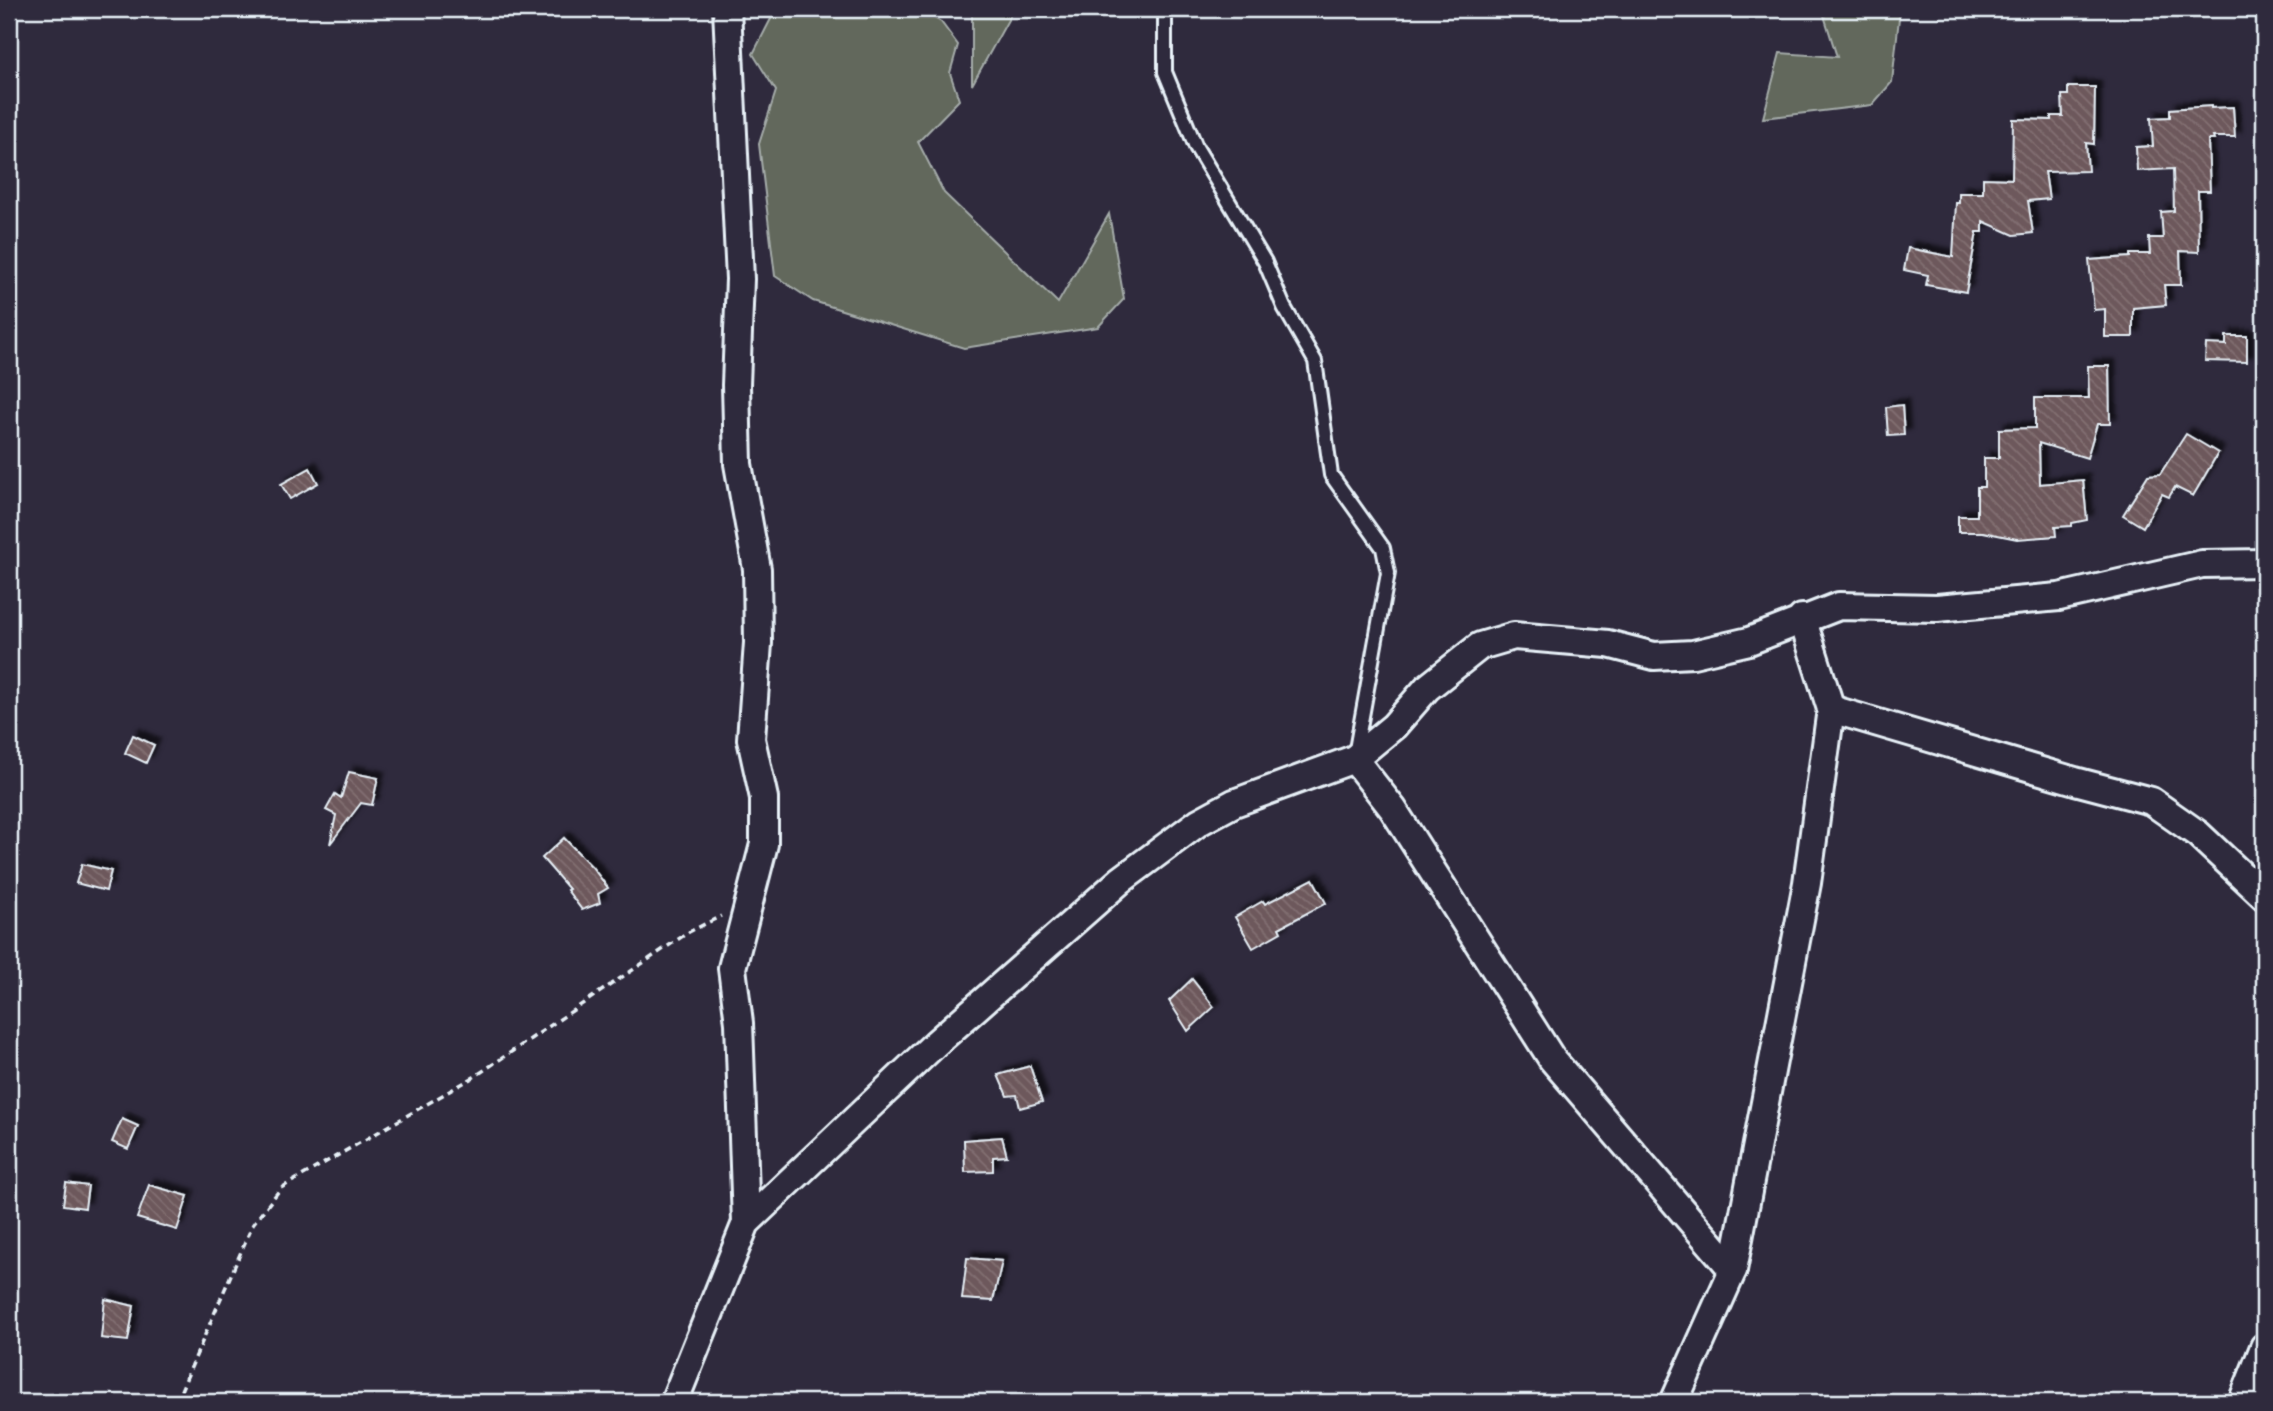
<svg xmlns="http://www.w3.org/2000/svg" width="2273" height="1411" font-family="Sriracha,sans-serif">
<defs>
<pattern id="building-back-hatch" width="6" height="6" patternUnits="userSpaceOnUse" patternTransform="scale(1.75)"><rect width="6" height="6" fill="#6d585b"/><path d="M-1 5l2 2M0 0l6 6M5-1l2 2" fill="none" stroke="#827073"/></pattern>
<filter id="shadow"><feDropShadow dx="6" dy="-6" stdDeviation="2" flood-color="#0009"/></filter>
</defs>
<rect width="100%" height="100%" fill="#2f2a3d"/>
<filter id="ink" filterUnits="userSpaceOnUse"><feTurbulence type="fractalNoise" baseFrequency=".0143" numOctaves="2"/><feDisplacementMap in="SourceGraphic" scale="14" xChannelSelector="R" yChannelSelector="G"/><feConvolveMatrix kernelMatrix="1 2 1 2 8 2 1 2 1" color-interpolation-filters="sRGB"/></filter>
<g filter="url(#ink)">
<g fill="#62685b" stroke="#a5acaa" stroke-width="2">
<path d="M776,9h143l22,13 17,23 -8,28 9,27 -41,42 26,51 114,110 51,-89 15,85 -26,28 -134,21 -151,-47 -38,-25 -16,-132 17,-53 -23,-37z"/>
<path d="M972,9h42l-42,76z"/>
<path d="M1822,9h78l-8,73 -20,23 -109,13 17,-65 57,4z"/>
</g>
<g fill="url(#building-back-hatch)" stroke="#e8f1f8" stroke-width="2" filter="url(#shadow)">
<path d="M2068,87h27l-1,57 -8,-1 2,28 -43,1 4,27 -21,2 5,32 -19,2 -31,-14v11h-6l-11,60 -40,-7 2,-10 -24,-5 4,-22 45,9 3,-54h3v-10h24v-15l29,1 1,-60 38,1v-4h12l-1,-21h6z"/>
<path d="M2211,106v2l22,-1 2,30h-22l1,3h-6l2,51h-12l1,61 -19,-1 1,34h-17l2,20 -33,3v29h-28v-28l-11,1 -5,-50 41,-3v-3h20l-1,-16h14l-2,-26 13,-1 -1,-42 -36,2 -1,-24 17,-1 -2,-28 19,-1v-8z"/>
<path d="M2226,336h21v26l-42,-1 1,-17 20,1z"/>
<path d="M2088,366h21l1,58h-13l-10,34 -48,-15 1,41 43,-4 4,40 -15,3v3l-17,1 1,9 -39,3 -34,-7h-25v-16h19v-29h7v-29h15v-29l36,-1v-30h54z"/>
<path d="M1902,405l2,30 -16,1 -2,-29z"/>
<path d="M2186,434l32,19 -25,43 -18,-9 -6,10 -7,-3 -19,33 -20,-12 25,-40 12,-1z"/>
<path d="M310,468l8,15 -28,16 -9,-15z"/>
<path d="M133,735l21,10 -8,18 -21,-10z"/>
<path d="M349,772l29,6 -6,27 -11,-2 -31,41 6,-29 -10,-5 9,-16 6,4z"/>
<path d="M564,838l28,29 16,21 -10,6 2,9 -18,7 -15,-20 2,-1 -27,-31z"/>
<path d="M82,864l29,7 -5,20 -30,-8z"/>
<path d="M1313,879l13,24 -47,25 2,4 -28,16 -18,-31 28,-16 2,3z"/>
<path d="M1192,979l22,28 -26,24 -19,-30z"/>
<path d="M1030,1066l12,36 -22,6 -3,-13 -10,1 -9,-21z"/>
<path d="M122,1119l16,7 -10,23 -16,-7z"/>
<path d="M1002,1137l5,19 -14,1v14l-28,1 -1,-32z"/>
<path d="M66,1183l22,3 -3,22 -22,-3z"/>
<path d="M149,1185l39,11 -11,34 -40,-12z"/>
<path d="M967,1258l35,3 -9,40 -31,-2z"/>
<path d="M105,1299l29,7 -6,35 -27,-3z"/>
</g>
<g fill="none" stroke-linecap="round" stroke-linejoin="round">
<g stroke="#e8f1f8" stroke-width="18">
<path id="service" d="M1165,9v63l31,75 69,115 19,45 31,54 16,114 52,73 5,25 -33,182"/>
</g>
<g stroke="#e8f1f8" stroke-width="32">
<g id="minor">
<path d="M727,9l13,270 -4,106 2,79 19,105 1,74 -7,96 13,59v46l-32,124 7,55 7,200"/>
<path d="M1831,709l244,72 76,20 47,33 66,62"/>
<path d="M1354,759l39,50 159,250 181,211"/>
<path d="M674,1402l72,-179 189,-179 186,-164 78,-58 35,-19 120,-44 40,-33 33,-38 53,-42 34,-10 94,8 46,12 39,-2 56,-13 90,-35 98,2 122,-11 143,-33 62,-1"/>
<path d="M1674,1402l59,-132 74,-387 24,-174 -29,-91"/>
<path d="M2242,1402l22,-55"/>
</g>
</g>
<path stroke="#e8f1f8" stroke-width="3.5" stroke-dasharray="7 5" stroke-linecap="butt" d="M176,1402l77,-178 28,-36 193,-111 215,-145 32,-16"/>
<use href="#service" stroke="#2f2a3d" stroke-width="12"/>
<use href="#minor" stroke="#2f2a3d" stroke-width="26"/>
</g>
</g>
<rect width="2273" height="1411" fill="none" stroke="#2f2a3d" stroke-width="35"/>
<rect x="18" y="18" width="2238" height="1376" fill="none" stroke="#e8f1f8" stroke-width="2.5" filter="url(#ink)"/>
</svg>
